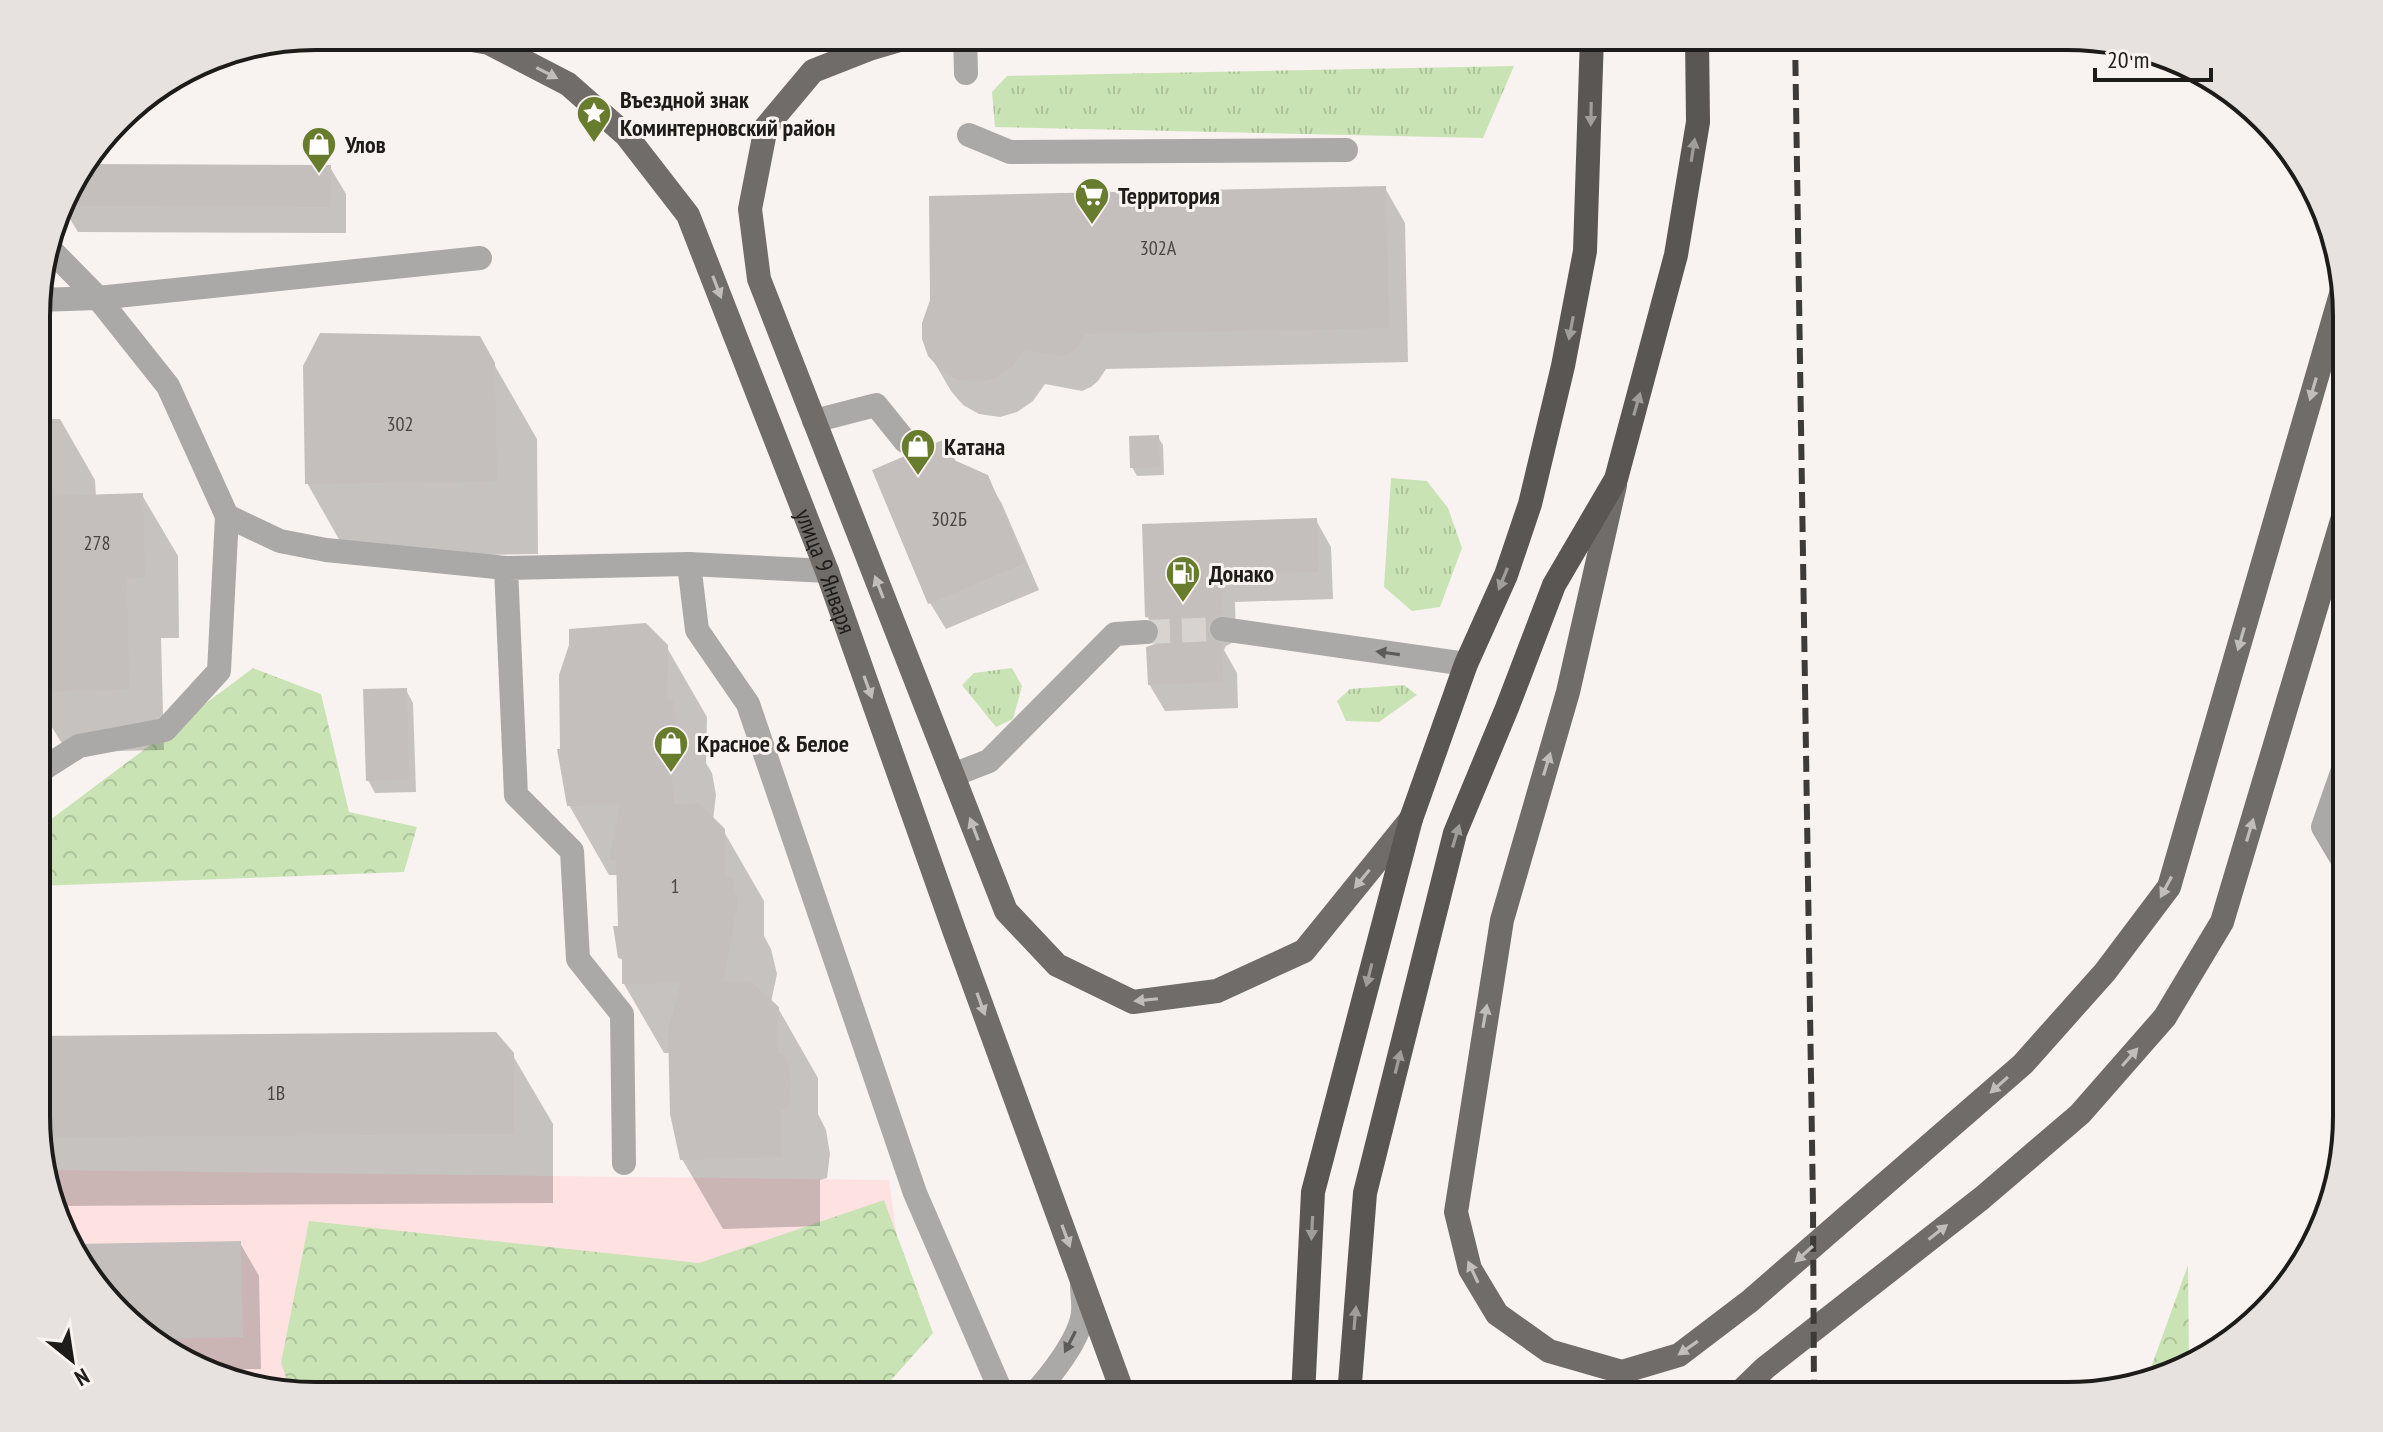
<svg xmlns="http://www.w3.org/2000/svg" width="2383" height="1432" font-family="'PT Sans Narrow',sans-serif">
<defs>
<pattern id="grass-tufts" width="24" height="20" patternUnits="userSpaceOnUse" patternTransform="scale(2)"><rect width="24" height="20" fill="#cae3b5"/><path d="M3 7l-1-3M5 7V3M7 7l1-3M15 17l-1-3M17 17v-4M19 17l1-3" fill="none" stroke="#adc29b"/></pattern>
<pattern id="forest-crowns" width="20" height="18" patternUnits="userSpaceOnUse" patternTransform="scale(2)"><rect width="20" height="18" fill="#cae3b5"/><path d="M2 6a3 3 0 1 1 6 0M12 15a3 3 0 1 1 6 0" fill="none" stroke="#adc29b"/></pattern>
</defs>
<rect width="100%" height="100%" fill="#f8f3f0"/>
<path fill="#fee2e2" d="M45,1170l844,10 22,156 -595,60 -140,-38 -93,-87z"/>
<g fill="url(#grass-tufts)">
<path d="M1514,66l-31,72 -488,-11 -3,-35 15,-16z"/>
<path d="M1391,478l36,3 21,27 14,40 -22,59 -28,4 -28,-24z"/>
<path d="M1012,668l10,18 -9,33 -17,8 -34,-42 12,-12z"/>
<path d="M1404,685l13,10 -38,27 -33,-1 -9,-20 13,-12z"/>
</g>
<g fill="url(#forest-crowns)">
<path d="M253,668l68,26 28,118 68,15 -13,45 -366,14v-52l4,-8z"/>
<path d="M884,1200l49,133 -56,63h-561l-26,-7 -9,-26 28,-142 390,42z"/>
<path d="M2188,1265l1,99 -41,12z"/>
</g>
<g fill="#0003">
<path d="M330,167l16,27v39l-268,-1 -16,-26 3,-14z"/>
<path d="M1385,188l20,35 3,139 -302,7 -8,12 -7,6 -9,4 -37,-7 -12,17 -16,11 -17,5 -21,-3 -16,-9 -12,-14 -21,-36z"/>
<path d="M479,338l58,101 1,115 -189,3 -42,-74z"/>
<path d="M38,419h22l35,61 1,17 46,-2 36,61 1,82h-18l3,112 -97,2 -29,-48v-109h15l-1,-25h-14z"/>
<path d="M1158,437l5,8 1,30 -27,1 -5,-9z"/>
<path d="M944,441l13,22 29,13 16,28 37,86 -93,39 -16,-26z"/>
<path d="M1316,520l15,27 2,52 -98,3 1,39 -10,5 -2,4 13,23 1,35 -73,3 -16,-27 7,-38 4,-8 -13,-22z"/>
<path d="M666,646l41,71 -1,46 6,10 4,22 -3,25 10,10 41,71v35l7,13 6,25 -6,28 7,6 40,70v36l8,16 4,24 -3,24 -7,2v46l-97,3 -41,-70 -11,-106h-7l-40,-69v-21l-4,-6 -2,-82h-9l-40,-70z"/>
<path d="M406,690l7,13 3,89 -41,1 -7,-13z"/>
<path d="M38,1038l474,16 41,70v79l-494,3 -21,-54z"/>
<path d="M240,1243l19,33 2,93 -41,1 -44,-12 -93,-87 -9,-25z"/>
</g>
<g fill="#c4bfbc">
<path d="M86,164l245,1v42l-270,-1 4,-14z"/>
<path d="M1386,186l3,142 -303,6 -7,12 -8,7 -10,3 -37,-6 -11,16 -16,11 -18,5 -22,-2 -16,-10 -13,-14 -6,-17v-16l8,-23 -1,-104z"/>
<path d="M320,333l160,3 15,27 2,118 -192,3 -2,-118z"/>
<path d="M1159,435l1,32 -30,1 -1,-32z"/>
<path d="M945,439l9,21 34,15 37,88 -97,41 -56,-134z"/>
<path d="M143,493l2,84 -18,1 2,111 -91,3v-99h13l-2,-97z"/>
<path d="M1317,518l1,54 -98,4 2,38 -11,5 -4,9 5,12 10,4 1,38 -75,3 -2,-38 9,-3 6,-12 -3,-9 -6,-5 -7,-1 -3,-93z"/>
<path d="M646,623l22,22 -1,55 6,1 3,23 -5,46 3,34 25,-1 26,26v48h7l6,26 -15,78 28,1 28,25 -1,46 9,5 4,25 -3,25 -7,3v46l-101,3 -10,-46 -2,-84 13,-47 -59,1v-25l-4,-1 -5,-32h5l-2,-66h-7l11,-55 -53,1 -10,-57h3l-1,-74 10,-30v-16z"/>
<path d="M407,688l2,92 -43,1 -3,-92z"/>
<path d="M496,1032l18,21v81l-476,3v-101z"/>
<path d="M241,1241l2,96 -88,2 -72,-68 -10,-27z"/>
</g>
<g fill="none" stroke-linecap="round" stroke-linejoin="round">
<path stroke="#d7d3d0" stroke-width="24" stroke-dasharray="24 12" stroke-linecap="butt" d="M1146,632l76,-3"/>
<g stroke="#aba9a8" stroke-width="24">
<path d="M965,36l1,37"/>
<path d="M969,135l41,17 336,-2"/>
<path d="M38,300l60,-2 382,-40"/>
<path d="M814,421l62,-16 29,36"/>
<path d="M227,516l53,25 46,9 180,18"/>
<path d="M689,564l8,66 51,74 167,489 88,203"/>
<path d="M1222,629l244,35"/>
<path d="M2346,761l-23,66 23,39"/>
<path d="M38,772l41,-26 86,-16 54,-59 8,-155 -59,-130 -70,-88 -50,-51"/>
<path d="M953,775l36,-14 126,-127 31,-2"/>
<path d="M624,1163l-2,-149 -44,-55 -6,-108 -56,-56 -10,-227 183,-4 138,7"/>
<path d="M1032,1396c18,-19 49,-58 51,-84 1,-8 -1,-18 -1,-26"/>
</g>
<g stroke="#6f6c69" stroke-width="24">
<path id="s1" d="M449,36l40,7 79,41 58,51 62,80 139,356 127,359 170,466"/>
<path d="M608,36l22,2 35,-2"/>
<path d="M913,36l-44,13 -56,22 -47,56 -16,82 9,70 247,632 51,54 76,37 84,-11 87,-40 107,-132"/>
<path d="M1615,485l-47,207 -66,228 -46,292 14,57 27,45 52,37 73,21 57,-17 71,-54 273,-237 82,-92 64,-85 174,-600"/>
<path d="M1736,1396l29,-28 217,-170 98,-84 85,-97 57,-95 124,-415"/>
</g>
<g stroke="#5a5653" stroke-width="24">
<path d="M1303,1396l10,-204 98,-373 55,-155 40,-89 24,-71 33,-138 22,-115 7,-215"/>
<path d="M1349,1396l16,-203 90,-360 52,-125 47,-123 62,-106 60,-224 22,-133 -1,-86"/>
</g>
<path stroke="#3d3b39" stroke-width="6" stroke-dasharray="16 8" stroke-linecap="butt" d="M1795,36l18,1170 1,190"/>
</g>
<defs><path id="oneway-solid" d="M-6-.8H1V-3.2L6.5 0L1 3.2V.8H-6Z" transform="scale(2)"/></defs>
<g fill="#c1bdba">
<use href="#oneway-solid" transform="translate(547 73) rotate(27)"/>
<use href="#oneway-solid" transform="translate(717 287) rotate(69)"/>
<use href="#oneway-solid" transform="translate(2313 389) rotate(106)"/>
<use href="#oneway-solid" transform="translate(879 587) rotate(-111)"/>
<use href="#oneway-solid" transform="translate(2241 639) rotate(106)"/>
<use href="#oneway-solid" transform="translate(868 687) rotate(70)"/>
<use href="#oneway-solid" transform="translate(1547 764) rotate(-73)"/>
<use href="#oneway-solid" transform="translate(974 829) rotate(-111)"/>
<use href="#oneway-solid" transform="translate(2250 830) rotate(-73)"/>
<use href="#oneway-solid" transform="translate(1362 879) rotate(129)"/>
<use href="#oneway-solid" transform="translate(2166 887) rotate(118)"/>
<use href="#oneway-solid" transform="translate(1146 1000) rotate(174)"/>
<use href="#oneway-solid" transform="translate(981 1004) rotate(70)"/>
<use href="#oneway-solid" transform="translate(1485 1016) rotate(-80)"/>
<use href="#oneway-solid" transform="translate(2130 1057) rotate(-49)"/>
<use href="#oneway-solid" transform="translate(1999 1085) rotate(138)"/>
<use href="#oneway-solid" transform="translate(1938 1232) rotate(-38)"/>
<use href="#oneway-solid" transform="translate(1066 1236) rotate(70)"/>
<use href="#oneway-solid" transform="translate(1804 1254) rotate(138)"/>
<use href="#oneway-solid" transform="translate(1473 1272) rotate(-115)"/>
<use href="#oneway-solid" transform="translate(1688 1348) rotate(145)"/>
</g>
<g fill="#a19d9a">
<use href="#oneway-solid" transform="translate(1591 114) rotate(91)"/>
<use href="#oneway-solid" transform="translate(1693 150) rotate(-81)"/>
<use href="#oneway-solid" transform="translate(1571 328) rotate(101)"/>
<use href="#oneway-solid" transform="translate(1637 404) rotate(-74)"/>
<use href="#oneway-solid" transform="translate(1503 579) rotate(112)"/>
<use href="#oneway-solid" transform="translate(1456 836) rotate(-73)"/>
<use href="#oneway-solid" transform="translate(1369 975) rotate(104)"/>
<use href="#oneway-solid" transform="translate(1398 1062) rotate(-76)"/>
<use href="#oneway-solid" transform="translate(1312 1228) rotate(93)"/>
<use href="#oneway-solid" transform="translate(1355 1318) rotate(-85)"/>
</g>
<g fill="#5d5b5a">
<use href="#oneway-solid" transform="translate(1388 653) rotate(-172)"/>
<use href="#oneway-solid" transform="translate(1070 1342) rotate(117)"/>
</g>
<defs>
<g id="sight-pin" transform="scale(1.8)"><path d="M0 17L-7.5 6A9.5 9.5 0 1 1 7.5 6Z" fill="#677c2c" stroke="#f8f3f0"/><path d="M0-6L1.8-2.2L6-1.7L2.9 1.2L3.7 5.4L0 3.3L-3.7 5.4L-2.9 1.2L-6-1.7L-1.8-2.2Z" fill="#fff"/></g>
<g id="shop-pin" transform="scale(1.8)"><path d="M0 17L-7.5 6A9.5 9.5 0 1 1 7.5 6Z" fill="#677c2c" stroke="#f8f3f0"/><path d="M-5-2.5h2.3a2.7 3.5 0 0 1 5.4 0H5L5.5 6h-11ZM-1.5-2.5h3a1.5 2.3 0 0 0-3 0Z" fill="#fff"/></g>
<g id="supermarket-pin" transform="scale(1.8)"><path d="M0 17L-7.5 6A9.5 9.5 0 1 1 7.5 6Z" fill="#677c2c" stroke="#f8f3f0"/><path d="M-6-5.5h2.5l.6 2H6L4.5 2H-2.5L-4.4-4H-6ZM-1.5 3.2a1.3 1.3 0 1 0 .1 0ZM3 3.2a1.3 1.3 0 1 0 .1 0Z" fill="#fff"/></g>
<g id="fuel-pin" transform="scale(1.8)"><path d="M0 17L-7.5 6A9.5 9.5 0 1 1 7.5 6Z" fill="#677c2c" stroke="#f8f3f0"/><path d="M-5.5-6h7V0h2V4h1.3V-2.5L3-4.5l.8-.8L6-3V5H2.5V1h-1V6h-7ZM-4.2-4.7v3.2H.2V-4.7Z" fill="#fff"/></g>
</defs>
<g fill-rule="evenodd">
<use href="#sight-pin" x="594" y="113"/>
<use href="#shop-pin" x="319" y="144"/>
<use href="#supermarket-pin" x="1092" y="195"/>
<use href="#shop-pin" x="918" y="446"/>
<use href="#fuel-pin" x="1183" y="573"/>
<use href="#shop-pin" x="671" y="743"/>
</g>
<g text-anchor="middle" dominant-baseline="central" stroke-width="6" stroke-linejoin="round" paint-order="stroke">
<g font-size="20" fill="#484543">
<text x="1158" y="248">302А</text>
<text x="400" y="424">302</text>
<text x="949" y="519">302Б</text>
<text x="97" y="543">278</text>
<text x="675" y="886">1</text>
<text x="276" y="1093">1В</text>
</g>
<g font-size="24" font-weight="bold" fill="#1e1c1b" stroke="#f8f3f0" text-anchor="start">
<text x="620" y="99">Въездной знак<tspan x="620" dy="28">Коминтерновский район</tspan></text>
<text x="345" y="144">Улов</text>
<text x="1118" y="195">Территория</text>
<text x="944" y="446">Катана</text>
<text x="1209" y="573">Донако</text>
<text x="697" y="743">Красное &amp; Белое</text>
</g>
<g font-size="24" fill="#1e1c1b" stroke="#f8f3f0">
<text stroke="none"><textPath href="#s1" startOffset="690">улица 9 Января</textPath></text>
</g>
</g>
<path d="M0 0H2383V1432H0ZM316 50H2067A266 266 0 0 1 2333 316V1116A266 266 0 0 1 2067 1382H316A266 266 0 0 1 50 1116V316A266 266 0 0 1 316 50Z" fill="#e7e2df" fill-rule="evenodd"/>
<path fill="none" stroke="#1e1c1b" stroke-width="4" d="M316 50H2067A266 266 0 0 1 2333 316V1116A266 266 0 0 1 2067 1382H316A266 266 0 0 1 50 1116V316A266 266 0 0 1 316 50Z"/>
<g transform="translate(72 1360) rotate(150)" stroke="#f8f3f0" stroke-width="6" paint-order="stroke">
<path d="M0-6L14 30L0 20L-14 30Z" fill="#1e1c1b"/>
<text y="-12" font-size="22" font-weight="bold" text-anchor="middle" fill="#1e1c1b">N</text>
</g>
<path d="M2095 68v12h116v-12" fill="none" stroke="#1e1c1b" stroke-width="4"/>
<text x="2107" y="68" font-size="24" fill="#1e1c1b" stroke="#f8f3f0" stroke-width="6" paint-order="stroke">20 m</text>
</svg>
